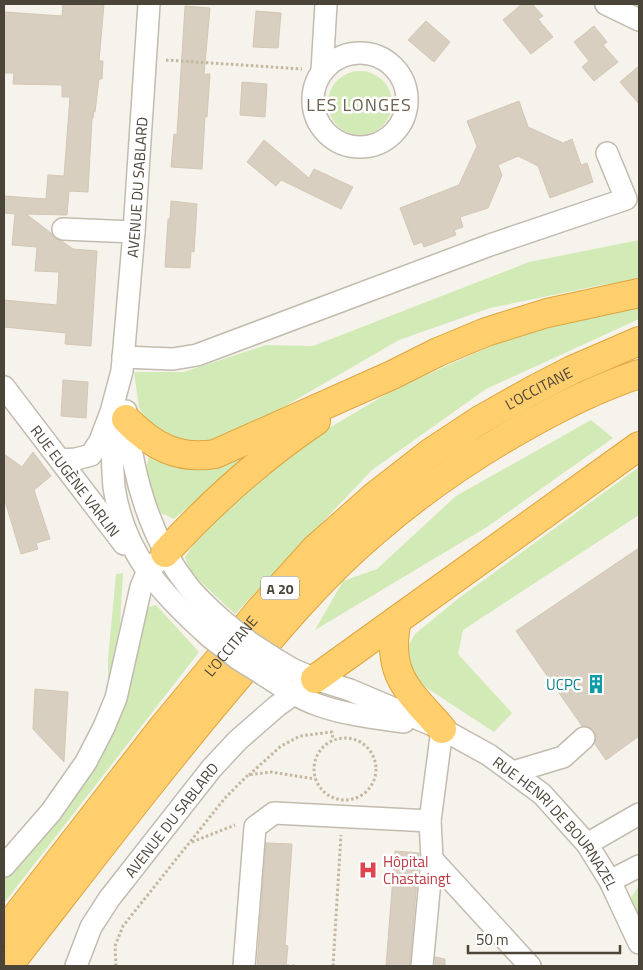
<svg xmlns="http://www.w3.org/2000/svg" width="643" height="970" font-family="'Titillium Web',sans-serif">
<rect width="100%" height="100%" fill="#f6f3ec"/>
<g fill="#d2eab5">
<circle cx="360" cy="103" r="32"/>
<path d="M639,240v40l-37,5 -112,23 -91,32 -183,106 -57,-7 -20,-31 -5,-36h50l82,-27 47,1 216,-84z"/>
<path d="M639,305v14l-153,70 -114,81 -137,144 -45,-42 -5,-15 18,-26 94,-84 98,-58 107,-48 93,-26z"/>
<path d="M591,420l22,18 -126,89 -172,103 28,-49 34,-12 79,-73z"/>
<path d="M281,430l-107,89 -13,-6 -16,-38 4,-20 21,10 21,2z"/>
<path d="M639,467v48l-176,115 -5,24 54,59 -18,19 -81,-53 -7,-29 9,-16 44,-36z"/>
<path d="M123,573l-3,51 -12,58v-23l8,-85z"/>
<path d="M156,605l43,47 -195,251v-23l71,-89 42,-70 31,-114z"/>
<path d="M639,886v34l-9,-21z"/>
</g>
<g fill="#d8cfc1" stroke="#d3c7b4">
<path d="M63,4h41l-5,57h4l-1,18h-3l-4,33 -1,-1 -1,7h-1l-4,74 -19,-1 -2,24 -41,-1 25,19 5,6 7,3 10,7 24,2 -6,95 -26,-2 1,-11 -62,-6v-27l53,5 2,-33 -24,-1 2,-24 -25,-2 3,-31 -11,-1v-17l42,3 2,-24 16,1 6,-79h-8v-12l-49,-1 1,-11h-10v-61l58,4z"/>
<path d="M522,4h10l11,12 -5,3 15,18 -22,17 -28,-34z"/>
<path d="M185,6l25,2 -6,66h6l-3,43 -2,-1 -3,53 -31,-2 3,-33 3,1z"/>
<path d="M256,11l25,2 -3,35 -25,-1z"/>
<path d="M426,21l24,21 -16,20 -26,-22z"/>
<path d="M594,26l13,16 -4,3 15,17 -24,19 -12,-14 7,-6 -15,-19z"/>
<path d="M639,66v38l-19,-22z"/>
<path d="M242,82l25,2 -2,33 -25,-2z"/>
<path d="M519,101l9,26 35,16 9,-4 9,26 6,-2 6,19 -43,16 -12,-32 -20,-10 -20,9 4,10 -14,33 -28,9 3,10 -9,3 2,5 -32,12 -2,-5 -8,3 -14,-37 59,-23 18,-39 -10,-25z"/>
<path d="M264,140l45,38 5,-9 39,18 -12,22 -60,-29 -5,6 -29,-24z"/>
<path d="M171,201l26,3 -3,48 -3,-1 -1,17 -25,-1 3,-48h2z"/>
<path d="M63,380l25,2 -2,36 -25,-2z"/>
<path d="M33,452l18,24 -17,14 16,49 -14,4 2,6 -17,5 -17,-56v-44l18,13z"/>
<path d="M639,548v188l-33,24 -11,-16 1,-8 -2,-6 -6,-4h-6l-66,-95z"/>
<path d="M35,689l33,3 -4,70 -31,-33z"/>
<path d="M266,843l26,1 -7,101 3,1 -2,20h-29z"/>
<path d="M395,851l24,2 -9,113h-24z"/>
<path d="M435,957l10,2v7h-10z"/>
</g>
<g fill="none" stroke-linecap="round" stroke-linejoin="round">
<g stroke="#c2bbae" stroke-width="24">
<g id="minor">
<path d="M606,4l33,16"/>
<circle cx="360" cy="100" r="47"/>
<path d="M322,71l4,-67"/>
<path d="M63,229l71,3"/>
<path d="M123,357l50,2 24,-4 293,-110 136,-46 -19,-46"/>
<path id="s1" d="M4,387l120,157"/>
<path d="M126,411c6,63 22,125 62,175 10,13 23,24 35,35"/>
<path d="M112,422c0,21 0,43 2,65 10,67 47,106 96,150"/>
<path id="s2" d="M61,460l15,-1 15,-4 9,-14 11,-29 11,-41 12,-139 15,-228"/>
<path id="s3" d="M277,660l15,9 23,10 35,11 92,39 47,26 53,39 45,50 23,37 29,62"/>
<path d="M264,675c17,11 34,23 54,30 28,10 57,13 86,17"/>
<path d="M513,772l50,-15 21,-19"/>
<path d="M587,844l52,-30"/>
<path d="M432,859l98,107"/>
<path d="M4,866l47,-54 35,-50 18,-35 12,-29 25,-111 6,-14 18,-20"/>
<path d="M610,881l29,-15"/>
<path id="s4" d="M76,966l15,-39 18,-28 102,-130 27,-29 39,-34 38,-27"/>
<path d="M244,966l11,-139 19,-14 156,8"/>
<path d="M422,966l10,-107 -2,-38 12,-92"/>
</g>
</g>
<g stroke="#e0a43c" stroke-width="30">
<g id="highway">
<path d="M126,419c26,27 52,41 89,35l177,-79 46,-23 48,-20 61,-19 92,-20"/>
<path d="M165,553c45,-49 96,-95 151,-132"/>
<path d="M397,620c-12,55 12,71 45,109"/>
<path d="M315,679l324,-233"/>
<path id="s5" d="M4,932l159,-205 97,-117 55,-61 61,-54 54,-42 50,-33 55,-31 37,-19 67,-29"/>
<path d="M8,966c75,-96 149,-194 228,-287 43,-52 87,-104 139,-148 44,-38 93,-72 144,-101 38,-22 78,-42 120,-56"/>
</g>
</g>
<g stroke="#c4b79f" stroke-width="3" stroke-dasharray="2.5 2.5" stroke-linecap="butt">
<path d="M166,60l136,9"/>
<circle cx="345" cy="769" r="31"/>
<path d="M249,775l32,-29 19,-10 32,-4 1,8"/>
<path d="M192,842l43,-17"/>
<path d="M116,966l-1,-20 8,-20 102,-128 23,-23 23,-3 44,7"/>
<path d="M287,966h8"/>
<path d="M333,966l8,-131"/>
</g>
<use href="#minor" stroke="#fff" stroke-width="21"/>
<use href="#highway" stroke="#ffcf6e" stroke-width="28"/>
<g stroke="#c2bbae" stroke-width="24" stroke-linecap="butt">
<g id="minor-bridge">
<path d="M223,621l26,21 28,18"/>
<path d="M210,637l27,21 27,17"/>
</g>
</g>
<use href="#minor-bridge" stroke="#fff" stroke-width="21"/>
</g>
<defs>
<g id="building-bare" transform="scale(1.5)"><path d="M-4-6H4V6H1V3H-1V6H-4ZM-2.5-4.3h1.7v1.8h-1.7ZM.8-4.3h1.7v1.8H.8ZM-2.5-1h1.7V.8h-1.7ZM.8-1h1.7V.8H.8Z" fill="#0f9aa8" stroke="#fff" stroke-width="2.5" paint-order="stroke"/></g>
<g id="hospital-bare" transform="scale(1.5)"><path d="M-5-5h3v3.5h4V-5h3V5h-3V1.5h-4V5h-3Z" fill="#e0444e" stroke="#fff" stroke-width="2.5" paint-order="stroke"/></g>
</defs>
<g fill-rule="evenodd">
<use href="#building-bare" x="596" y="684"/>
<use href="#hospital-bare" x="368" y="870"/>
</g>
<g text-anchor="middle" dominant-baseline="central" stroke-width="5" stroke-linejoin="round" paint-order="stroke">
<rect fill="#fff" stroke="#817c74" stroke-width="1" x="261" y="576.5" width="38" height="23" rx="4"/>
<g font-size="14" font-weight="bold" fill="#4b4439">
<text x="280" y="588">A 20</text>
</g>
<g font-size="15" fill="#4b4439" stroke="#fff">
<text stroke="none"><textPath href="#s2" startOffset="305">AVENUE DU SABLARD</textPath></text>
<text stroke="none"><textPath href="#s5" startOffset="770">L'OCCITANE</textPath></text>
<text stroke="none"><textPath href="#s1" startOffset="118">RUE EUGÈNE VARLIN</textPath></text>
<text stroke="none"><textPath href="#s5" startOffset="365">L'OCCITANE</textPath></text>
<text stroke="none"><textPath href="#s4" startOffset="176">AVENUE DU SABLARD</textPath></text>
<text stroke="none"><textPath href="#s3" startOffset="329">RUE HENRI DE BOURNAZEL</textPath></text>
</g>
<g font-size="15" fill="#0d838f" stroke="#fff" text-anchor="end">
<text x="581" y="684">UCPC</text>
</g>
<g font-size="15" fill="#be3a42" stroke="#fff" text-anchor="start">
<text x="383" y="861">Hôpital<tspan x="383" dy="17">Chastaingt</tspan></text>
</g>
<g font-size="18" letter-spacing="1" fill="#6e6250" stroke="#fff">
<text x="359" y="104">LES LONGES</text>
</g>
</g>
<rect width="643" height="970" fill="none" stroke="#4b4439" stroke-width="10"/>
<path d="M468 945v8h152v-8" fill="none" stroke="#4b4439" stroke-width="2.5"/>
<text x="476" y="945" font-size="15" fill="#4b4439" stroke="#ffffff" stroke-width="4" paint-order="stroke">50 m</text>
</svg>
